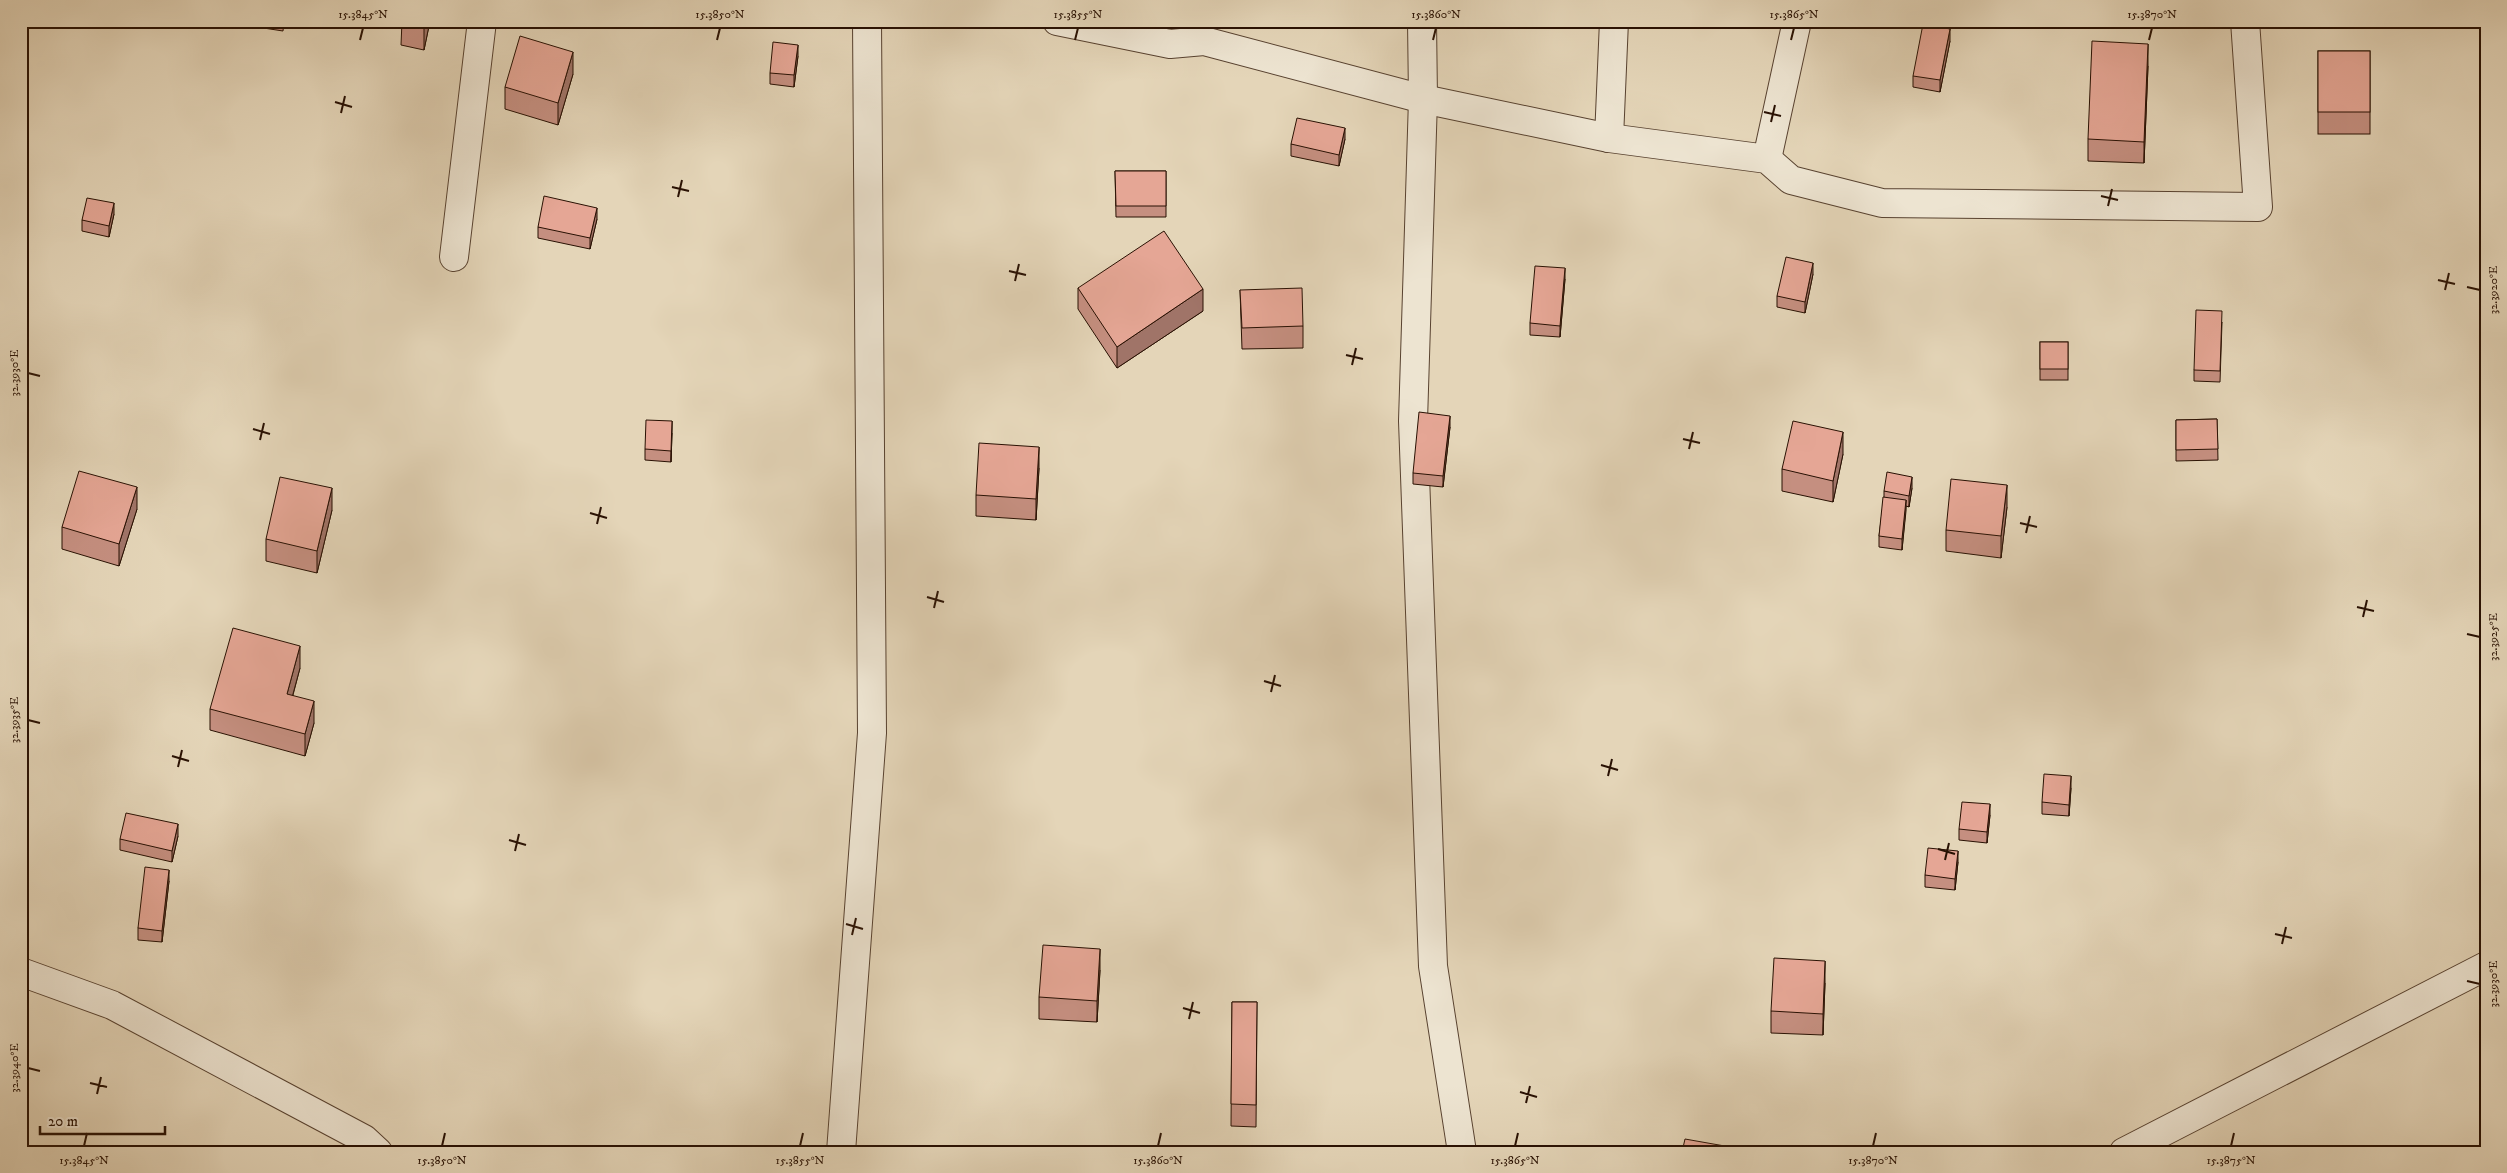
<svg xmlns="http://www.w3.org/2000/svg" width="2507" height="1173" font-family="'IM FELL DW Pica',serif">
<rect width="100%" height="100%" fill="#e4d5b8"/>
<filter id="stains"><feTurbulence type="fractalNoise" baseFrequency=".004" numOctaves="4"/><feColorMatrix values="0 0 0 0 .2 0 0 0 0 .09 0 0 0 0 .02 0 0 0 .5 -.17"/></filter>
<radialGradient id="worn" r=".72"><stop offset=".6" stop-color="#630" stop-opacity="0"/><stop offset="1" stop-color="#630" stop-opacity=".3"/></radialGradient>
<g fill="none" stroke-linecap="round" stroke-linejoin="round">
<g stroke="#584230" stroke-width="30">
<g id="minor">
<path d="M1057,21l113,23 34,-3 219,58 186,39 158,21 24,21 91,23 376,4 -13,-186"/>
<path d="M1422,21l1,78 -10,322 20,545 29,186"/>
<path d="M1609,138l5,-117"/>
<path d="M1767,159l30,-138"/>
<path d="M454,257l28,-236"/>
<path d="M21,972l91,33 252,134 14,13"/>
<path d="M841,1152l31,-419 -5,-712"/>
<path d="M2124,1152l362,-186"/>
</g>
</g>
<use href="#minor" stroke="#ede4d1" stroke-width="28"/>
</g>
<g fill="#c58f80" stroke="#291103">
<path d="M257,21h27l-1,10 -26,-4z"/>
<path d="M402,21h28l-6,29 -23,-5z"/>
<path d="M1950,41l-10,51 -27,-5v-11z"/>
<rect x="2318" y="51" width="52" height="83"/>
<path d="M798,56l-4,31 -24,-3v-11z"/>
<path d="M2148,66l-4,97 -56,-2v-22z"/>
<path d="M573,74l-15,51 -53,-16v-22z"/>
<path d="M1345,139l-6,27 -48,-10v-12z"/>
<path d="M1115,171h51v46h-50z"/>
<path d="M114,214l-5,23 -27,-6v-11z"/>
<path d="M597,219l-7,30 -52,-11v-11z"/>
<path d="M1813,274l-8,39 -28,-6v-11z"/>
<path d="M1565,279l-5,58 -30,-2v-12z"/>
<path d="M1078,288l125,23 -86,57 -39,-59z"/>
<path d="M1240,290l63,36v22l-61,1z"/>
<path d="M2222,322l-2,60 -26,-1v-11z"/>
<rect x="2040" y="342" width="28" height="38"/>
<path d="M2217,419l1,41 -42,1v-41z"/>
<path d="M1450,427l-7,60 -30,-3v-11z"/>
<path d="M672,433l-1,29 -26,-2v-11z"/>
<path d="M1843,454l-10,48 -51,-11v-22z"/>
<path d="M1039,468l-3,52 -60,-4v-21z"/>
<path d="M1912,488l-3,19 -3,-1 -4,44 -23,-3v-11l5,-39v-6z"/>
<path d="M2007,507l-6,51 -55,-7v-21z"/>
<path d="M137,509l-18,57 -57,-17v-22z"/>
<path d="M332,510l-15,63 -51,-12v-22z"/>
<path d="M300,668l-7,27 21,28 -9,33 -95,-26v-21z"/>
<path d="M2071,788l-2,28 -27,-2v-12z"/>
<path d="M1990,815l-3,28 -28,-3v-11z"/>
<path d="M178,836l-6,26 -52,-12v-11z"/>
<path d="M1958,862l-3,28 -30,-3v-12z"/>
<path d="M169,881l-7,61 -24,-2v-12z"/>
<path d="M1100,970l-3,52 -58,-3v-22z"/>
<path d="M1825,983l-2,52 -52,-2v-22z"/>
<path d="M1232,1002h25l-1,125 -25,-1z"/>
</g>
<g fill="#a07468" stroke="#291103">
<path d="M426,21h4l-6,29v-22z"/>
<path d="M1950,29v12l-10,51v-12z"/>
<path d="M2148,44v22l-4,97v-21z"/>
<path d="M798,45v11l-4,31v-12z"/>
<path d="M573,52v22l-15,51v-22z"/>
<path d="M1345,128v11l-6,27v-11z"/>
<path d="M114,203v11l-5,23v-11z"/>
<path d="M597,208v11l-7,30v-11z"/>
<path d="M1813,263v11l-8,39v-11z"/>
<path d="M1565,268v11l-5,58v-11z"/>
<path d="M1203,289v22l-86,57v-21z"/>
<path d="M1450,416v11l-7,60v-11z"/>
<path d="M672,421v12l-1,29v-11z"/>
<path d="M1843,432v22l-10,48v-21z"/>
<path d="M1039,447v21l-3,52v-21z"/>
<path d="M1912,477v11l-3,19v-11z"/>
<path d="M2007,485v22l-6,51v-22z"/>
<path d="M137,487v22l-18,57v-22z"/>
<path d="M332,488v22l-15,63v-22z"/>
<path d="M1906,500v11l-4,39v-11z"/>
<path d="M300,646v22l-13,48v-22z"/>
<path d="M314,701v22l-9,33v-22z"/>
<path d="M2071,776v12l-2,28v-11z"/>
<path d="M1990,804v11l-3,28v-11z"/>
<path d="M178,824v12l-6,26v-11z"/>
<path d="M1958,851v11l-3,28v-11z"/>
<path d="M169,870v11l-7,61v-11z"/>
<path d="M1100,949v21l-3,52v-21z"/>
<path d="M1825,961v22l-2,52v-21z"/>
</g>
<g fill="#e5a695" stroke="#291103">
<path d="M402,21h24l-2,7 -23,-5z"/>
<path d="M1923,24l27,5 -10,51 -27,-4z"/>
<path d="M520,36l53,16 -15,51 -53,-16z"/>
<path d="M2092,41l56,3 -4,98 -56,-3z"/>
<path d="M773,42l25,3 -4,30 -24,-2z"/>
<rect x="2318" y="51" width="52" height="61"/>
<path d="M1297,118l48,10 -6,27 -48,-11z"/>
<path d="M1115,171h51v35h-50z"/>
<path d="M544,196l53,12 -7,30 -52,-11z"/>
<path d="M87,198l27,5 -5,23 -27,-6z"/>
<path d="M1164,231l39,58 -86,58 -39,-59z"/>
<path d="M1786,257l27,6 -8,39 -28,-6z"/>
<path d="M1535,266l30,2 -5,58 -30,-3z"/>
<path d="M1302,288l1,38 -61,2 -2,-38z"/>
<path d="M2196,310l26,1 -2,60 -26,-1z"/>
<rect x="2040" y="342" width="28" height="27"/>
<path d="M1419,412l31,4 -7,60 -30,-3z"/>
<path d="M2217,419l1,30 -42,1v-30z"/>
<path d="M646,420l26,1 -1,30 -26,-2z"/>
<path d="M1793,421l50,11 -10,49 -51,-12z"/>
<path d="M979,443l60,4 -3,52 -60,-4z"/>
<path d="M79,471l58,16 -18,57 -57,-17z"/>
<path d="M1887,472l25,5 -3,19 -25,-5z"/>
<path d="M280,477l52,11 -15,63 -51,-12z"/>
<path d="M1951,479l56,6 -6,51 -55,-6z"/>
<path d="M1883,497l23,3 -4,39 -23,-3z"/>
<path d="M233,628l67,18 -13,48 27,7 -9,33 -95,-25z"/>
<path d="M2044,774l27,2 -2,29 -27,-3z"/>
<path d="M1962,802l28,2 -3,28 -28,-3z"/>
<path d="M126,813l52,11 -6,27 -52,-12z"/>
<path d="M1928,848l30,3 -3,28 -30,-4z"/>
<path d="M145,867l24,3 -7,61 -24,-3z"/>
<path d="M1043,945l57,4 -3,52 -58,-4z"/>
<path d="M1774,958l51,3 -2,53 -52,-3z"/>
<path d="M1232,1002h25l-1,103 -25,-1z"/>
<path d="M1685,1139l51,9 -1,4h-53z"/>
</g>
<path fill="none" stroke="#291103" stroke-width="2" d="M360,40l3,-12M717,40l3,-12M1075,40l3,-12M1433,40l3,-12M1791,40l3,-12M2149,40l3,-12M335,102l17,5M1764,112l17,4M341,113l4,-17M1771,122l4,-17M672,187l17,4M2101,196l17,4M678,197l4,-17M2108,206l4,-17M1009,271l17,4M2438,280l17,4M1015,281l4,-17M2467,287l13,3M2445,290l4,-17M1346,355l17,4M1352,365l4,-17M28,373l12,3M253,429l17,5M1683,439l17,4M260,440l4,-17M1689,449l4,-17M590,513l17,5M2020,523l17,4M597,524l4,-17M2026,533l4,-17M927,597l17,5M2357,607l17,4M934,608l4,-17M2363,617l4,-17M2467,634l13,3M1264,681l17,5M1271,692l4,-17M28,720l12,3M172,756l17,5M1601,765l17,5M178,767l4,-17M1608,776l4,-17M509,840l17,5M1938,849l17,5M515,851l4,-17M1945,860l4,-17M846,924l17,5M2275,934l17,4M852,935l4,-17M2282,944l4,-17M2467,981l13,3M1183,1008l17,5M1189,1019l4,-17M28,1068l12,3M90,1083l17,4M1520,1092l17,5M97,1094l4,-17M1526,1103l4,-17M84,1146l3,-13M442,1146l3,-13M800,1146l3,-13M1158,1146l3,-13M1515,1146l3,-13M1873,1146l3,-13M2231,1146l3,-13"/>
<rect width="2507" height="1173" fill="none" stroke="#e4d5b8" stroke-width="55"/>
<path d="M40 1126v8h125v-8" fill="none" stroke="#291103" stroke-width="2.5"/>
<text x="48" y="1126" font-size="15" fill="#291103" stroke="#ede4d1" stroke-width="4" paint-order="stroke">20 m</text>
<rect x="28" y="28" width="2452" height="1118" fill="none" stroke="#291103" stroke-width="2"/>
<g font-size="12" text-anchor="middle" fill="#291103">
<text x="363" y="18">15.3845°N</text>
<text x="720" y="18">15.3850°N</text>
<text x="1078" y="18">15.3855°N</text>
<text x="1436" y="18">15.3860°N</text>
<text x="1794" y="18">15.3865°N</text>
<text x="2152" y="18">15.3870°N</text>
<text transform="translate(2493 290) rotate(-90)" y="4">32.3920°E</text>
<text transform="translate(14 373) rotate(-90)" y="4">32.3930°E</text>
<text transform="translate(2493 637) rotate(-90)" y="4">32.3925°E</text>
<text transform="translate(14 720) rotate(-90)" y="4">32.3935°E</text>
<text transform="translate(2493 984) rotate(-90)" y="4">32.3930°E</text>
<text transform="translate(14 1068) rotate(-90)" y="4">32.3940°E</text>
<text x="84" y="1164">15.3845°N</text>
<text x="442" y="1164">15.3850°N</text>
<text x="800" y="1164">15.3855°N</text>
<text x="1158" y="1164">15.3860°N</text>
<text x="1515" y="1164">15.3865°N</text>
<text x="1873" y="1164">15.3870°N</text>
<text x="2231" y="1164">15.3875°N</text>
</g>
<rect width="100%" height="100%" filter="url(#stains)"/>
<rect width="100%" height="100%" fill="url(#worn)"/>
</svg>
